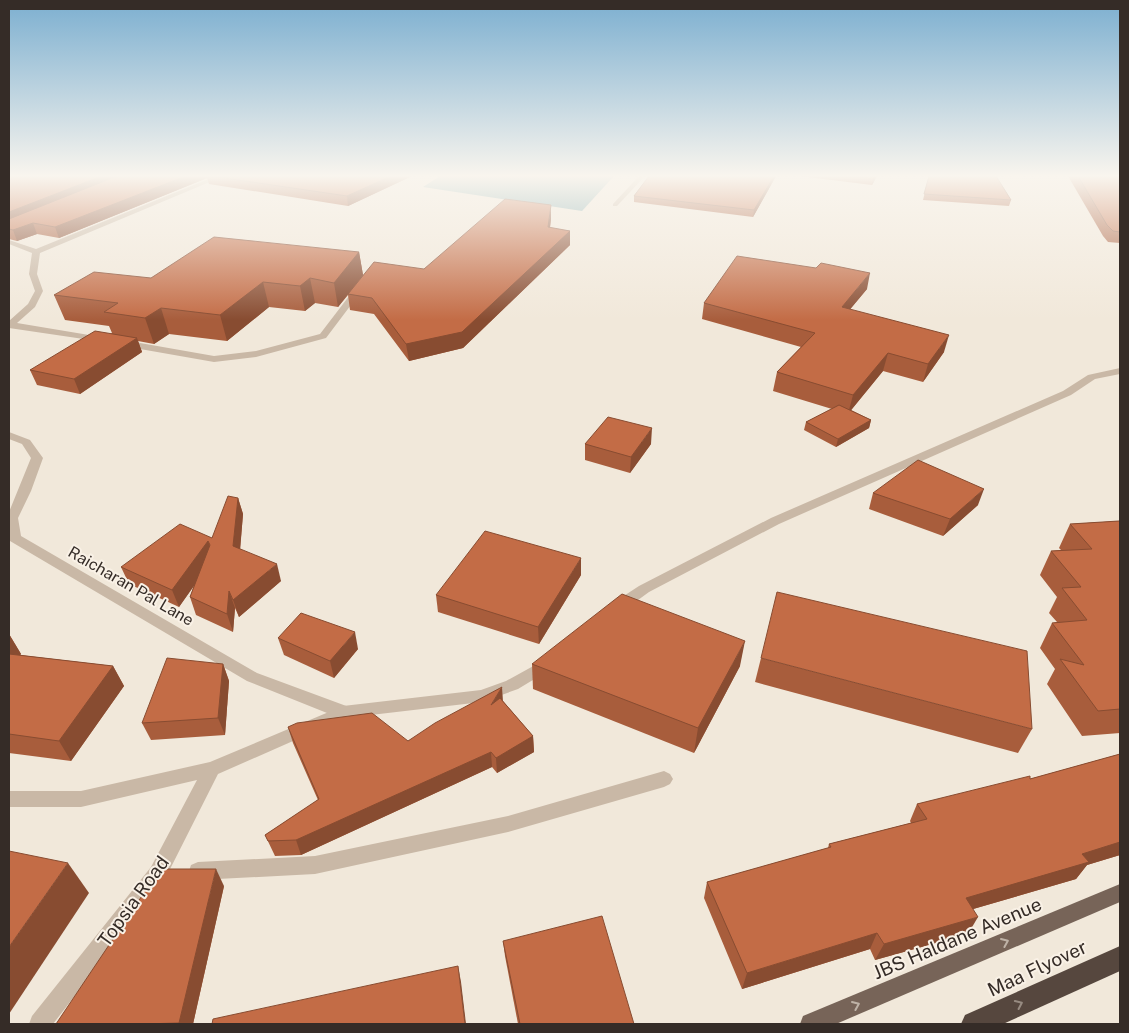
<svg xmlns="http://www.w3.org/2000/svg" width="1129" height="1033" font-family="'Public Sans',sans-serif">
<rect width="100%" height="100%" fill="#f1e8da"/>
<path fill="#7aa8ad" d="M440,176h174l-32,35 -159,-24z"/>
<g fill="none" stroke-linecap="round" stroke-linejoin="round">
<g fill="#c9b8a6" fill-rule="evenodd">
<path d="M216,176h8l-184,77 -3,21 6,17 -8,16 -18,16 84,14 3,1v4l-95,-14v-7l19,-17 7,-13 -6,-17 3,-21 -23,-9v-4l27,9z"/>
<path d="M639,176h6l-28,30h-4v-2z"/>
<path d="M356,287l7,2 -37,49 -70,19 -42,5 -91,-16 -5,-3 5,-3 91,16 42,-5 64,-17z"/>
<path d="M9,432l21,8 13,18 -12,33 -13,27 3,18 236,137 92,34 2,5 -2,5 -6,1 -6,-1 -90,-36 -237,-140 -1,-3v-26l22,-54 -9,-14 -13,-5z"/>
<path d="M664,771l6,3 3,5 -3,5 -6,3 -156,45 -193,42 -117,6 -7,-3 -2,-6 2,-6 7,-3 117,-6 193,-40z"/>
</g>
<g fill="#c9b8a6" fill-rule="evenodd">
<path d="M1120,368v6l-25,5 -24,16 -292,129 -130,68 -26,19h-10l-2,-4 2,-4 26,-17 132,-68 292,-127 25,-16z"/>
<path d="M546,659l5,2 3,4 -3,4 -33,20 -36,13 -137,16 -127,56 -53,105 -112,145h-24l3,-8 119,-149 46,-87 -116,27h-72v-16h72l129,-29 133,-56 138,-16 25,-9z"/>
</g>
<path fill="#776458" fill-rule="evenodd" d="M1120,884v18l-284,122h-36l3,-8z"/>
<path fill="#56473e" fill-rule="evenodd" d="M1120,946v25l-117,53h-42l4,-9z"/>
</g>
<g fill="#a85d3c">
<path d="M9,176h403l-64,30 -139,-22 -2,-6 -148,60 -22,-4 -20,7 -8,-2z"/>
<path d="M649,176h127l-23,41 -119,-15v-6z"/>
<path d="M799,176h78l-5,9z"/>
<path d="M929,176l82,24 -2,6 -86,-6z"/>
<path d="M1068,176h52v67l-12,-1 -5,-6z"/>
<path d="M551,219l-1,9 20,3v14l-107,103 -54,13 -35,-47 -24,-4 -2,-15 -10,12 -23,-4 -10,8 -36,-4 -42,34 -58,-7 -15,10 -16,-3 4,11 -62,42 -43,-9 -7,-15 82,-37 -3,-7 -44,-6 -11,-25 305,-43 4,23 61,-6z"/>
<path d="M867,289l-17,20 94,43 -21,30 -40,-11 -32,39 20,10 -2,8 -33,19 -32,-17 2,-8 26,-13 -59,-18 4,-19 24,-25 -99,-28 2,-16z"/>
<path d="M585,444h66l-21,29 -45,-13z"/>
<path d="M873,493l105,12 -35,31 -74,-27z"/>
<path d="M238,498l5,16 -3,35 41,32 -42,36 -4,-9 -2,24 -37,-17 -6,-18 4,-12 -15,22 -50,-23 -8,-17 91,-29z"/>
<path d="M1120,521v212l-38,3 -35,-52 8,-15 -15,-21 12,-25 5,-1 -8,-9 8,-16 -17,-22 11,-24 10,-1 -2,-2 11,-24z"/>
<path d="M581,575l-42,69 -101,-32 -2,-17z"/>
<path d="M9,634l12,20 -1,1 93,11 11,20 -53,75 -62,-8z"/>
<path d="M278,638l80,11 -24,29 -50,-23z"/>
<path d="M761,658l271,71 -14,24 -263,-71z"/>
<path d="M223,664l6,17 -4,54 -74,5 -9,-17z"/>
<path d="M532,664l208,2 -46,87 -161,-64z"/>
<path d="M503,701l30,35 1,16 -37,21 -5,-6 -191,88 -26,1 -10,-21 53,-35 -25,-57 -5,-16 120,14z"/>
<path d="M1120,754v101l-33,10 -11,14 -103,30 -5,25 -93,26 -5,-11 -128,40 -38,-91 3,-16 121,-34 1,-4 82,-21 -1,-2 7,-17 113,-25z"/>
<path d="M224,886l-31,138h-137z"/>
<path d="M503,941l131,83h-116l-13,-68z"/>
</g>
<g fill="#884c31">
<path d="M102,176h27l-120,47v-11z"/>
<path d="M186,176h21v2l-148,60 -4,-11z"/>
<path d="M391,176h21l-64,30 -1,-10z"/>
<path d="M774,176h2l-23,41 1,-7z"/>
<path d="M875,176h2l-5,9 1,-6z"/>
<path d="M551,205v14l-3,22v-14z"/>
<path d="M33,223l4,11 -20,7 -4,-11z"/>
<path d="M570,231v14l-107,103 -54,13 -3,-17z"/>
<path d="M359,252l4,23 -25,32 -4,-24z"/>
<path d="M870,273l-3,16 -29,35 4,-17z"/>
<path d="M310,278l5,25 -10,8 -5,-25z"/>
<path d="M263,282l6,25 -42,34 -7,-26z"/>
<path d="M161,308l8,26 -15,10 -9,-26z"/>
<path d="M949,335l-5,17 -21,30 5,-18z"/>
<path d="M137,338l5,14 -62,42 -6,-15z"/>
<path d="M888,353l-5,18 -35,43 5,-19z"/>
<path d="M871,420l-2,8 -33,19 2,-8z"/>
<path d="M652,428l-1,16 -21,29 1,-16z"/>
<path d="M984,489l-6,16 -35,31 7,-17z"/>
<path d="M238,498l5,16 -4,49 -6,-17z"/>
<path d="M208,541l6,17 -35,49 -7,-17z"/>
<path d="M581,558v17l-42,69 -1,-17z"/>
<path d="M277,564l4,17 -42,36 -6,-17z"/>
<path d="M229,591l6,17 -2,24 -6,-18z"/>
<path d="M355,632l3,17 -24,29 -4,-17z"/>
<path d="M9,634l12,20 -12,14z"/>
<path d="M745,641l-5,25 -46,87 4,-25z"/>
<path d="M223,664l6,17 -4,54 -7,-17z"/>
<path d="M113,666l11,20 -53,75 -12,-20z"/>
<path d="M502,687l1,15 -12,3z"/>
<path d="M533,736l1,16 -37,21 -1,-15z"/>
<path d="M491,752l1,15 -191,88 -5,-15z"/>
<path d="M1120,842v13l-33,10 -11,14 -120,35 10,-16 116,-44z"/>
<path d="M68,863l21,30 -80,121v-67z"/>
<path d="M216,869l8,17 -31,138h-13l-1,-1z"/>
<path d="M978,917l-10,17 -93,26 9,-16z"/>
<path d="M877,933l-7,16 -128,40 5,-16z"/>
<path d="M458,966l3,16 5,42h-1z"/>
</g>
<g fill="#c36c46" stroke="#884c31">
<path d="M9,176h93l-93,36z"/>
<path d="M117,176h69l-131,51 -22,-4 -20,7 -4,-1v-10z"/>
<path d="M211,176h180l-44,20z"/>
<path d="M649,176h125l-20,34 -120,-14z"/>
<path d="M849,176h26l-2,3z"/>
<path d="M929,176h67l15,24 -87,-6z"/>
<path d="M1078,176h42v56l-7,-1 -6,-6z"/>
<path d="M505,199l46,6 -3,22 22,4 -108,101 -56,12 -34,-46 -24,-4 26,-32 50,7z"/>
<path d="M214,237l145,15 -25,31 -24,-5 -10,8 -37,-4 -43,33 -59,-7 -16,10 -41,-6 14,-9 -64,-8 40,-23 57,6z"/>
<path d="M737,256l79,12 5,-5 49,10 -28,34 107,28 -21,29 -40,-11 -35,42 -76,-23 38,-39 -111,-30z"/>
<path d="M95,331l42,7 -63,41 -44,-9z"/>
<path d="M839,405l32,15 -33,19 -32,-17z"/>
<path d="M608,417l44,11 -21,29 -46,-13z"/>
<path d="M918,460l66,29 -34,30 -77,-26z"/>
<path d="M228,496l10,2 -5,48 44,18 -44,36 -4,-9 -2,23 -37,-17 20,-52 -2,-4 -36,49 -51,-23 59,-43 32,14z"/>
<path d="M1119,521h1v188l-22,2 -38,-52 24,6 -32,-42 35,-3 -25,-32 19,-1 -30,-36 41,-2 -22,-25z"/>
<path d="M485,531l96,27 -43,69 -102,-32z"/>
<path d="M777,592l250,59 5,78 -271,-71z"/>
<path d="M622,594l123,47 -47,87 -166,-64z"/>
<path d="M301,613l54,19 -25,29 -52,-23z"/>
<path d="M9,654l104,12 -54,75 -50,-7z"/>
<path d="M167,658l56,6 -5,54 -76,5z"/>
<path d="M502,687l-11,18 9,-7 33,38 -37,22 -5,-6 -195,88 -28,1 -3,-6 54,-36 -31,-72 9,-4 75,-10 36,28 27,-18z"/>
<path d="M1120,754v88l-38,12 7,8 -123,36 12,19 -94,27 -7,-11 -130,40 -40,-91 124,-35 -2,-3 98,-25 -10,-15 113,-28v3z"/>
<path d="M9,851l59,12 -59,84z"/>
<path d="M160,869h56l-37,154 -39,1h-84z"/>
<path d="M602,916l32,108h-114l-17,-83z"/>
<path d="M458,966l7,58h-253l1,-5z"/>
</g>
<defs><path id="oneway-chevron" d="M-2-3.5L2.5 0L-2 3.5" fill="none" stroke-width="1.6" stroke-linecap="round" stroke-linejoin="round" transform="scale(1.25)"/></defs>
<g stroke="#beb2a6">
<use href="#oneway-chevron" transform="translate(1005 942) rotate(-23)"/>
<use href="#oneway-chevron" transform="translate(856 1005) rotate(-23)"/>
</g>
<use stroke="#978b81" href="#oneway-chevron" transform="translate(1019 1004) rotate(-25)"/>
<linearGradient id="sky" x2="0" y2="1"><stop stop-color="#7cafd0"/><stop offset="0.55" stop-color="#f9f5ee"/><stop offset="1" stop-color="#f9f5ee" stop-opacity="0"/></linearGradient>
<rect width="1129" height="320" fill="url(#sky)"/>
<g text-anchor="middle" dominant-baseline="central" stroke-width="4" stroke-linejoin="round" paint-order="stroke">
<g font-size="16" fill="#352c27" stroke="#f9f1e6">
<text transform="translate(131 586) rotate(30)">Raicharan Pal Lane</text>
</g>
<g font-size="19" fill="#352c27" stroke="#f9f1e6">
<text transform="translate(133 901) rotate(-54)">Topsia Road</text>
<text transform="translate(957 938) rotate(-23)">JBS Haldane Avenue</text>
<text transform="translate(1037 968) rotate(-25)">Maa Flyover</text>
</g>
</g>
<rect width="1129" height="1033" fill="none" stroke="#352c27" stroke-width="20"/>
</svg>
